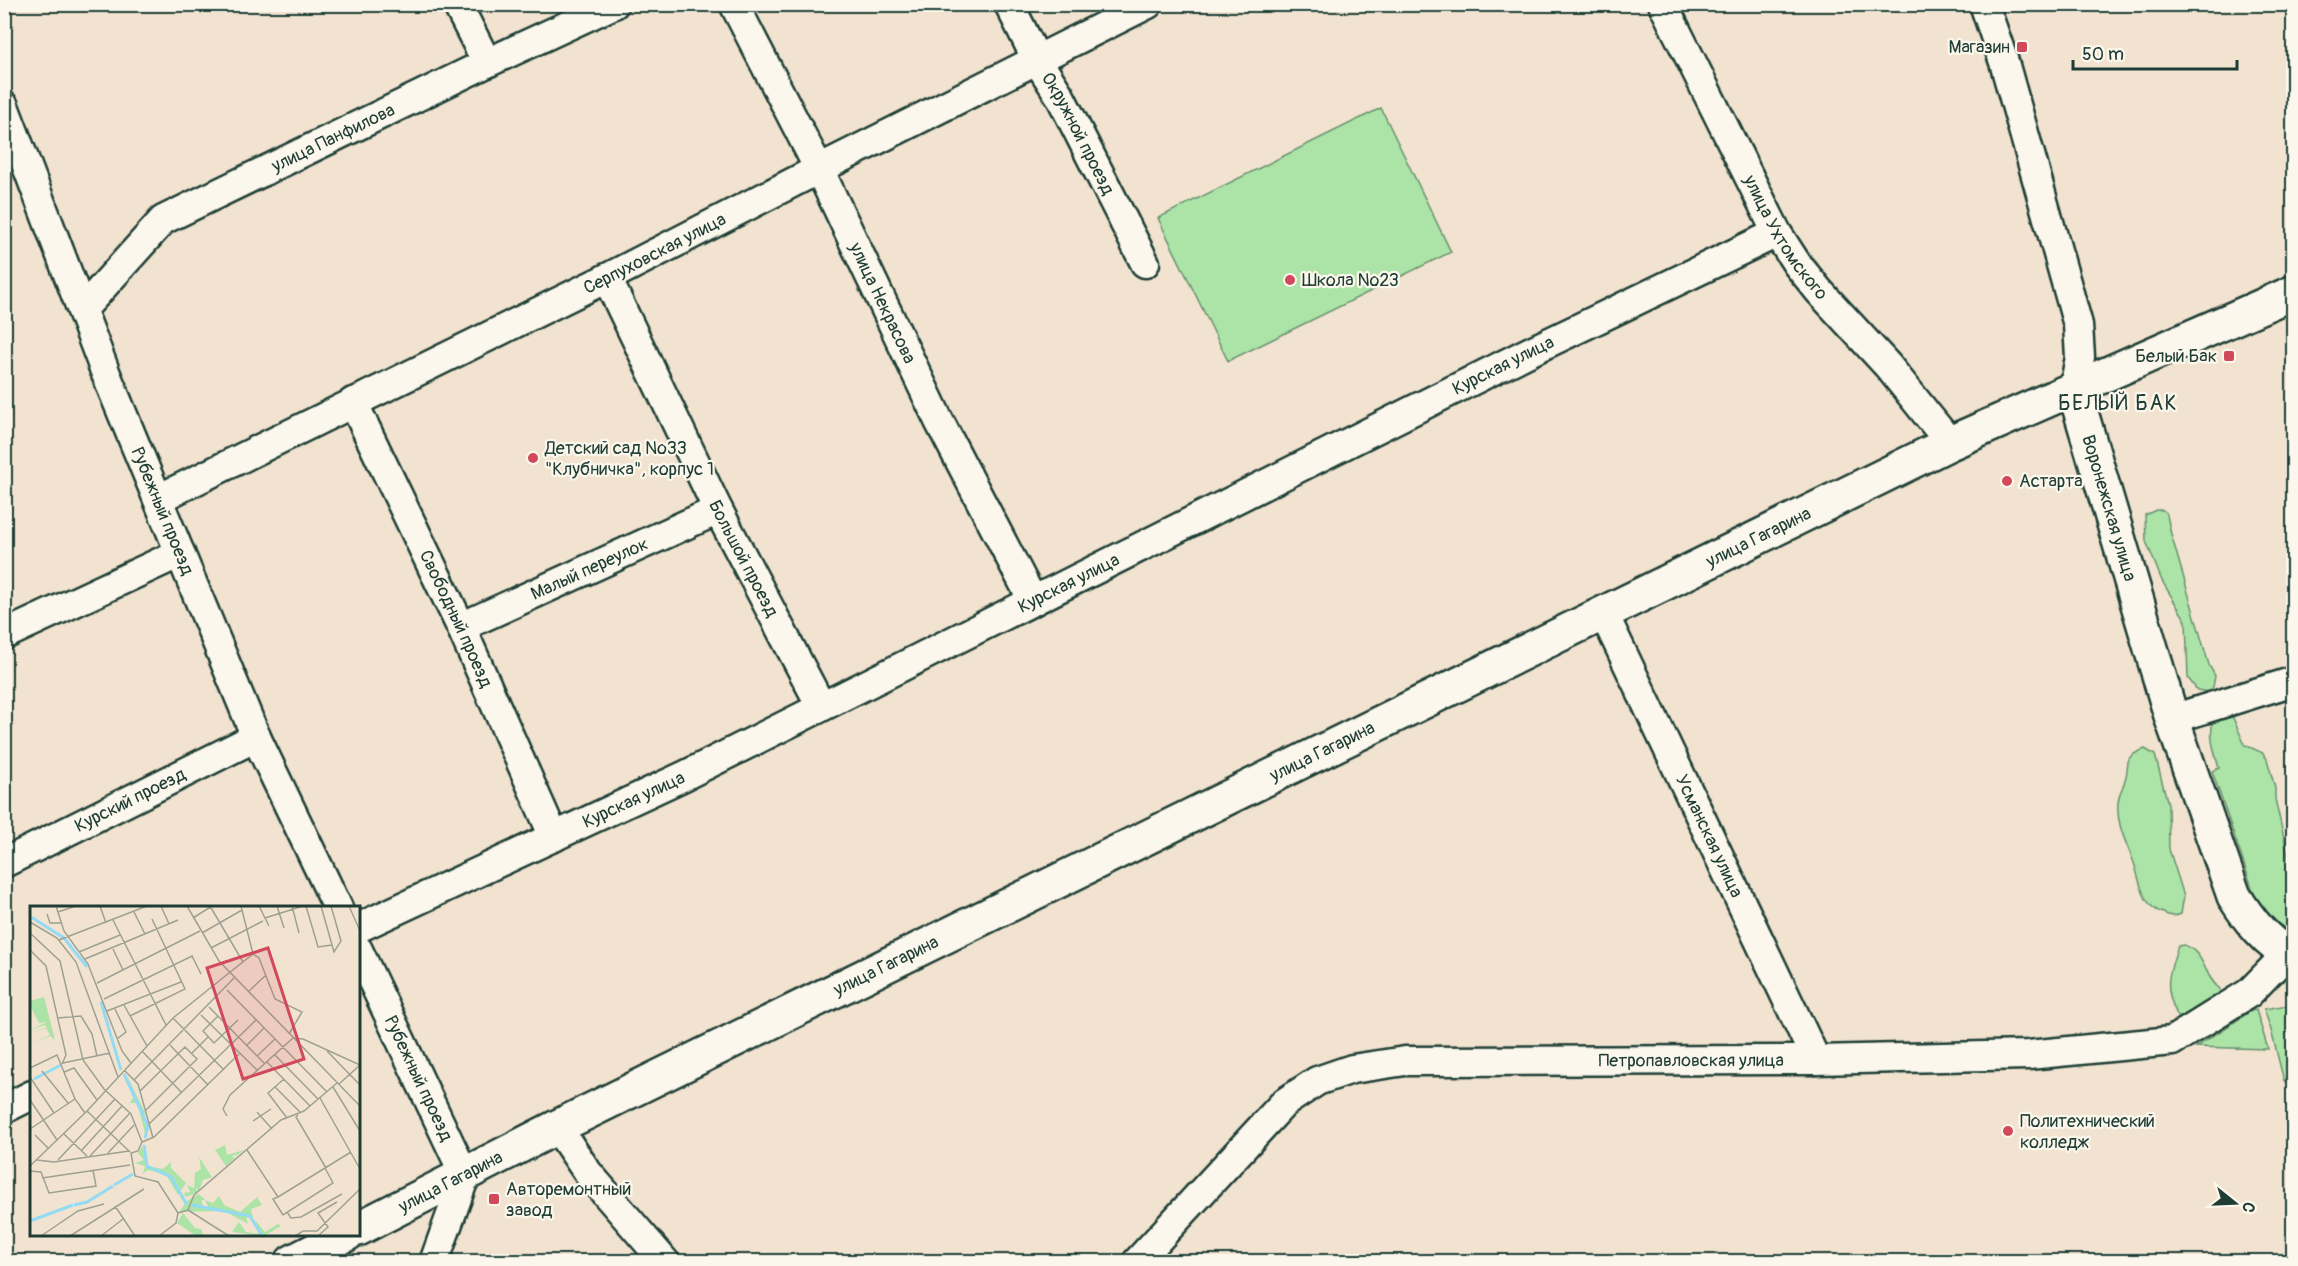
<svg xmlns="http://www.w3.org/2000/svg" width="2298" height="1266" font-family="Pangolin,sans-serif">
<rect width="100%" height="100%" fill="#f2e3d0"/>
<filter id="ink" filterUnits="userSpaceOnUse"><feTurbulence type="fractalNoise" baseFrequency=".0167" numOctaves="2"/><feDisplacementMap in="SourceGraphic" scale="12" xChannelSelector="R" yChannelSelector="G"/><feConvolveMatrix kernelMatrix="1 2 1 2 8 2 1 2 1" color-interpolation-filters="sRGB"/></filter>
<g filter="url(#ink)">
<g fill="#ace4a7" stroke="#66906e" stroke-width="1.5">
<path d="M1381,108l70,144 -223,109 -70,-143z"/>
<path d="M2156,510h7l4,5 4,19 38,131 6,11 -2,11 -4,5 -12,-2 -9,-12 -2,-57 -24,-40 -16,-40 -1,-26z"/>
<path d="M2227,713l6,5 12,27 18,8 4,6 8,29v11l18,78v57l-27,-19 -8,-10 -46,-134 7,-3c-5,-17 -11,-34 -5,-50z"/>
<path d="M2145,749l10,6 13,49 1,45 15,47 -3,18c-7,3 -11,2 -18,-1 -22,-7 -23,-34 -30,-53 -8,-19 -19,-42 -14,-63 1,-6 5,-11 6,-17 6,-19 -4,-22 20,-31z"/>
<path d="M2184,945c22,8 19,31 36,44l-2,9 -28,24 -12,-5c-15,-30 -10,-41 0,-71z"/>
<path d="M2282,1006h11v78l-9,-3 -13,-51 -7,-21z"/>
<path d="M2256,1010l12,39 -72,-2 55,-36z"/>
</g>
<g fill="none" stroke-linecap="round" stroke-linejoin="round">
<g stroke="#1f3d34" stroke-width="33">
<g id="minor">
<path d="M457,4l30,59"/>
<path id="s1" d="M734,4l85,165 120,252 94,180"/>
<path id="s2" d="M1009,4l28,56 23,36 85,167"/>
<path id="s3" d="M1663,4l114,229 20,31 22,27 69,75 62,77"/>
<path d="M1984,4l20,58 74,263 2,32 -6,32"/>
<path id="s4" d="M4,106l102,268 150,363 82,171"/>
<path id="s5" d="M607,278l111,232 103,196"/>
<path id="s6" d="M82,310l81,-90 324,-157 127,-59"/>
<path id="s7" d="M353,402l108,225 93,210"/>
<path id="s8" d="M158,499l449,-221 212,-109 329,-165"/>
<path id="s9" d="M1603,612l213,448"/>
<path id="s10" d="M461,627l257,-117"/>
<path d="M4,635l176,-82"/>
<path d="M2172,719l122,-38"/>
<path id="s11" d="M4,863l252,-126"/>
<path id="s12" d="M358,928l326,-152 845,-424 248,-119"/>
<path id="s13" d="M358,950l107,226 -31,86"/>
<path d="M4,1109l28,-14"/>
<path d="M557,1127l31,46 77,89"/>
<path id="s14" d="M1137,1262l147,-159 33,-22 35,-12 53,-8 411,-1 212,-5 144,-14 77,-48 38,-39"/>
</g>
</g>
<g stroke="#1f3d34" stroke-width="38">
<g id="major">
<path id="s15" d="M2074,389l98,330 62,177c15,24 33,48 60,61"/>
<path id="s16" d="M358,1229l199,-102 1393,-684 344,-151"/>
<path d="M292,1262l55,-28"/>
</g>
</g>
<use href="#minor" stroke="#fbf7ec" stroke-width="28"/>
<use href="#major" stroke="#fbf7ec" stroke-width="33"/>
</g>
</g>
<g fill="#d1495b" stroke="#fbf7ec" stroke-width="2">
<rect x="2016" y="41" width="12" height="12" rx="3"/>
<circle cx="1290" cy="280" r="6"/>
<rect x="2223" y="350" width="12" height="12" rx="3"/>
<circle cx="533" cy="458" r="6"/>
<circle cx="2007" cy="481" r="6"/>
<circle cx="2008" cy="1131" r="6"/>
<rect x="488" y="1193" width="12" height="12" rx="3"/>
</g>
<g text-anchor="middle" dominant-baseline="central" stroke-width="4.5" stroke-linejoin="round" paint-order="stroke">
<g font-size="18" fill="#1f3d34" stroke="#fbf7ec" text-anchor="start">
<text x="2010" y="47" text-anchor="end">Магазин</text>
<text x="1302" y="280">Школа №23</text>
<text x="2217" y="356" text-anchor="end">Белый Бак</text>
<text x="545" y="448">Детский сад №33<tspan x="545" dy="21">"Клубничка", корпус 1</tspan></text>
<text x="2019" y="481">Астарта</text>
<text x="2020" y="1121">Политехнический<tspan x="2020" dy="21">колледж</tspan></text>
<text x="506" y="1189">Авторемонтный<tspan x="506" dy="21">завод</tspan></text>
</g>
<g font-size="18" fill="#1f3d34" stroke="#fbf7ec">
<text stroke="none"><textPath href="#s2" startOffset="147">Окружной проезд</textPath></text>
<text stroke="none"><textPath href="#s6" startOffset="310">улица Панфилова</textPath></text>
<text stroke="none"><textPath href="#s3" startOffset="264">улица Ухтомского</textPath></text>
<text stroke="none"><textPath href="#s8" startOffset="554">Серпуховская улица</textPath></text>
<text stroke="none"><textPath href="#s1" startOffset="334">улица Некрасова</textPath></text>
<text stroke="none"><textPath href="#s12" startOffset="1276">Курская улица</textPath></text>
<text stroke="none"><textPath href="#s15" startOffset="124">Воронежская улица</textPath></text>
<text stroke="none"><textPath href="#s4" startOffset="435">Рубежный проезд</textPath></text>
<text stroke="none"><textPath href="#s16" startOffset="1562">улица Гагарина</textPath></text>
<text stroke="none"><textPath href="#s5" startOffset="312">Большой проезд</textPath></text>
<text stroke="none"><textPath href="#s10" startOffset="141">Малый переулок</textPath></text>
<text stroke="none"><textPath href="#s12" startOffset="790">Курская улица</textPath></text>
<text stroke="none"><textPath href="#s7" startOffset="240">Свободный проезд</textPath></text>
<text stroke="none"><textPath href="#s16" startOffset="1076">улица Гагарина</textPath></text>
<text stroke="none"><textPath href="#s12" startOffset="304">Курская улица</textPath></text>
<text stroke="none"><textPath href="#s11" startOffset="141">Курский проезд</textPath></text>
<text stroke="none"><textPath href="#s9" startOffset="248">Усманская улица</textPath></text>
<text stroke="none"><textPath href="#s16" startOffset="590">улица Гагарина</textPath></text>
<text stroke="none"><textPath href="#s14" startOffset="633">Петропавловская улица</textPath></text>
<text stroke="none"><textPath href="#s13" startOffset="142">Рубежный проезд</textPath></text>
<text stroke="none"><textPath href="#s16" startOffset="104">улица Гагарина</textPath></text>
</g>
<g font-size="21" letter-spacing="1.5" fill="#1f3d34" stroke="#fbf7ec">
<text x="2118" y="403">БЕЛЫЙ БАК</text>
</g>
</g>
<g transform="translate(30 906)">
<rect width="330" height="330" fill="#f2e3d0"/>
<path d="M14,91l11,43 -5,-4 -17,7 17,-8 -4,-7 -16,6 17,-7 3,3 -5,-5 -15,5 17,-8 -8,1 -9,-17v-5zM96,168l19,38 -1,10 5,7 -4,4 -8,-30h-7l4,-7zM195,239l2,10 17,-5 -9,7 2,-3 -5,2 3,2 -9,8 -11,-16zM112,240l5,20 16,3 8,-7v6l15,15 -8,12 -12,-20 -18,-5 -5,4 2,-8 -10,-3 9,-3 -6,-7zM169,251l13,20 -9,3 -4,11 -4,-4 3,5 -12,5 -3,-4 7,-1 -3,-7 7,3 1,-15 6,-4zM168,288l7,5 -4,2 3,7 4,-2 -3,-6 8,3 6,-7 5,9 16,7 17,-15 5,8 -11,4 2,8 -7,1 2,6 -24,-13 -45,1 6,-8 -5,-7 7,4zM153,307l12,15 6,1 3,7h-8l-19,-13zM225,314l10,12 13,-8 3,2 -17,10 -32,-4 7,-10 7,10 13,2z" fill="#ace4a7"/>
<path fill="none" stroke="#93dbf5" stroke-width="3" d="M1,11l33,21 23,29M71,96l20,68M94,168l24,52 -3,12M4,173l27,-14M114,239l3,21 24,11 16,28M84,279l19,-11M44,299l13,-3 26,-16M162,299l58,11 12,20M0,315l43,-16"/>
<path fill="none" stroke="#9ea192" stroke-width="1.5" d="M26,0l8,25 24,33 34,87 9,12M70,0l6,17M131,0l8,18M157,0l32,55 141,145M180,0l33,56M229,0l10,20M247,0l7,22M262,0l7,27M276,0l12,41 14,-2M291,0l13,46 7,-11 -10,-35M319,0l11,25M28,6l18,-6M104,6l11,22M17,8l3,9h11M163,12l19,-12M235,12l38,-12M83,14l53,105M0,16l27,16 19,24 42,115M0,27l30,28 23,99 21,29 27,25 11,28M172,27l40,-23M29,34l88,-34M181,42l52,-27M83,43l10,21M0,44l16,16 20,89 -4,9M49,46l41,-17M223,48l6,4 16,41 27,13 -13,22M55,53l93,-39M199,67l24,-19 -12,-48M67,77l103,-52M197,84l100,102M219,85l17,-16M74,93l88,-43 9,18M94,99l23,41M179,101l56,57M85,103l11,23 -9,7M77,105l74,-29M171,109l56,55M100,110l55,-27 -33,-70M188,110l-15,15 11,12 24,-23M28,112l23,-2 11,18 5,22M143,112l51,52M140,139l38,40M217,139l17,-17M112,145l40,42M297,145l33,34M162,147l16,-16M245,149l43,44M227,150l18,-17M237,156l43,44M33,157l47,-10M0,162l27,-13 18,44 10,14M94,164l14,14 15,54M12,165l26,32M34,166l10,-4 23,32M0,171l24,36M254,173l-16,14 19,25M104,174l100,-102M309,178l20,-18M245,181l26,26M303,181l27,44M110,185l45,-44 12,12 -52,52M290,192l40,71M0,194l27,40M57,205l43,41M227,206l15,17M268,209l-2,2 30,51M197,210l-4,-7 7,-14 63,-57 10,1 57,26M223,215l18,-12M119,218l107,-104M0,223l45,-30M34,228l23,22M5,229l14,14M112,236l12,-5 85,-83M112,236l-4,9 -7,2 4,23 23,6 20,31 10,-3M217,244l31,47M51,245l41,-45M78,247l26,-28M60,250l40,-43M7,254l17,2 75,-11M28,254l57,-61M0,260l57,-55 86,-93 56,-45M0,265l11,1 8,21 47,-7 -3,-16M12,272l88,-13M248,291l-5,2 10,16 50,-32 -8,-15M248,291l73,-45M85,300l20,30M158,304l6,-15 87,-75 23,-9 33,-28M158,304l41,26M257,306l4,6 10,-1 41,-23M11,330l37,-25 26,-7M40,330l74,-47M71,330l22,-17M129,330l17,-13 2,-10M265,330l8,-5h14l43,-42M288,330l10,-9 -10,-14 19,-11"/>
<path fill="#d1495b" fill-opacity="0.15" stroke="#d1495b" stroke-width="3" d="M238,42l36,111 -61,20 -36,-111z"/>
<rect width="330" height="330" fill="none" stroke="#1f3d34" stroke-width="3"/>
</g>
<rect width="2298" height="1266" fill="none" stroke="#fbf7ec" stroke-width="24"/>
<rect x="12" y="12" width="2274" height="1242" fill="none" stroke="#1f3d34" stroke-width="2" filter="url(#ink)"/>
<g transform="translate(2235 1203) rotate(108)" stroke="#fbf7ec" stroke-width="4.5" paint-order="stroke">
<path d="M0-4.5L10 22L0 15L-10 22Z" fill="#1f3d34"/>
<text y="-9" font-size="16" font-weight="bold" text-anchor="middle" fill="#1f3d34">С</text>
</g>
<path d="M2073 60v9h164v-9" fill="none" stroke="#1f3d34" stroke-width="3"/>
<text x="2082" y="60" font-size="18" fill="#1f3d34" stroke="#fbf7ec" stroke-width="4.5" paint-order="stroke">50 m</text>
</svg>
